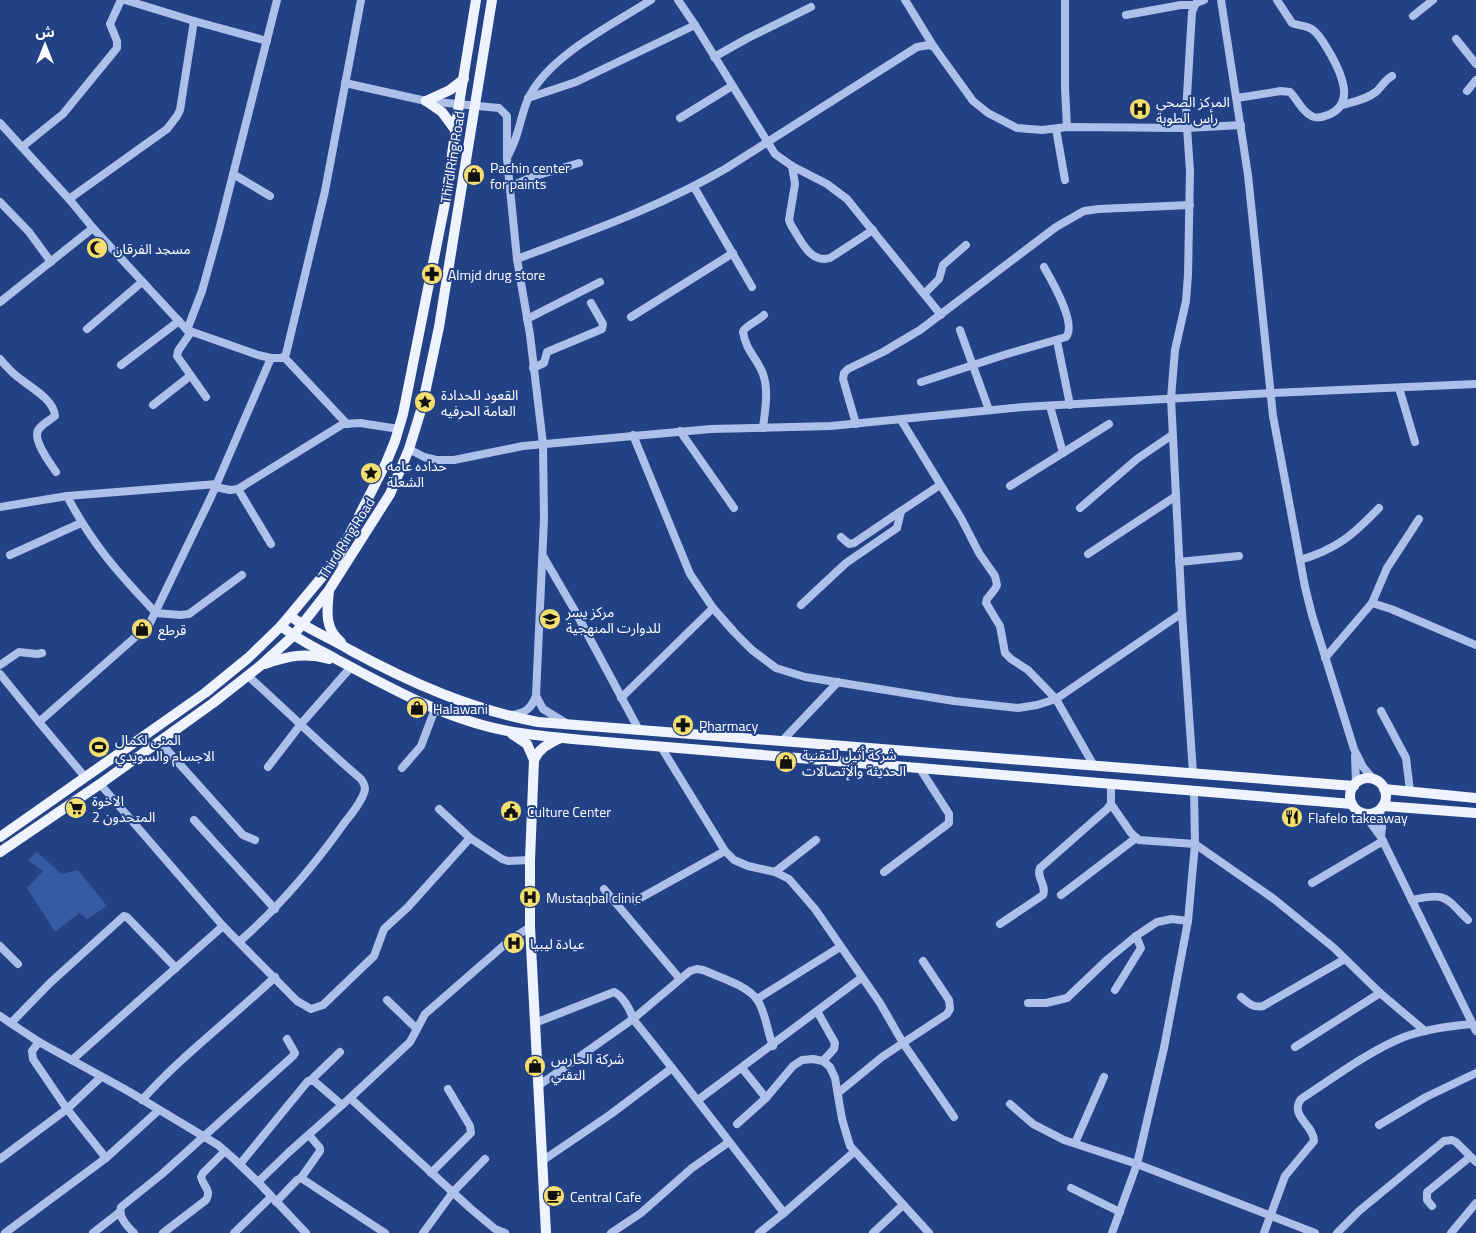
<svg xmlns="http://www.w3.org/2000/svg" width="1476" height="1233" font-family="'Titillium Web','Noto Sans Arabic',sans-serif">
<rect width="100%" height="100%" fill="#234286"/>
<path fill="#375aa2" d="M37,852l24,22 17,-4 29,36 -20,13 -8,-6 -24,19 -28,-44 16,-17 -15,-11z"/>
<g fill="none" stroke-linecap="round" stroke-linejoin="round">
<g stroke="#acc0e9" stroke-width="8">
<path d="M125,0l69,21 73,20"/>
<path d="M678,0l17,25 80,129 17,12 35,18 20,15 94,116"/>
<path d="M905,0l29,47"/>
<path d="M1065,0v88l2,39"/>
<path d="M1221,0l27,175 25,241 32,171 7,28 42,134 9,18 11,13"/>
<path d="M1126,15l55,-10h13"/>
<path d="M1413,16l20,-16"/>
<path d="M1456,39l20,25"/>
<path d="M714,57l34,-19 63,-31"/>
<path d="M345,83l81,18 73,7 8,8v43l10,100 13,76 13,109 1,75 -8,177c-5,13 -11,17 -24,19"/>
<path d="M1467,91l9,-11"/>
<path d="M528,98l48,-16 119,-57"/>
<path d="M1237,98l44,-7 9,1c7,7 12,19 20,23 5,4 13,2 18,0 28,-11 13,-42 3,-60 -5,-8 -10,-19 -18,-25 -6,-5 -15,-4 -21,-7l-15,-23"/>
<path d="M1342,105c11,-3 26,-6 35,-14 5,-5 8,-11 15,-15"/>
<path d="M680,118l52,-32"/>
<path d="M0,123l69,76 24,29 94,102 71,25 13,3h11l4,-4 39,-163 36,-191"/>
<path d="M1056,129l9,51"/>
<path d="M22,147l41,-33 54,-66v-7l-7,-17 11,-24"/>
<path d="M508,156c3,-7 7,-14 9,-22 4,-12 6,-25 12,-37 21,-42 83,-72 122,-97"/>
<path d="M792,166l3,18 -6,36 2,5c9,14 19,39 39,33l43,-28"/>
<path d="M233,174l37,22"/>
<path d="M510,187l22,-10 47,-14"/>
<path d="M694,187l58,100"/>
<path d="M69,199l98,-70 10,-13 3,-6 14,-89"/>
<path d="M0,202l29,30 22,30"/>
<path d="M517,259c71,-27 143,-52 208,-90l192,-122 12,-2 5,2 39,54 15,12 29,15 25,2 25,-3 120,1 54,-3"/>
<path d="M925,293l14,-14 4,-14 23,-20"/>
<path d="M0,302l93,-74"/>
<path d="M631,317l102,-64"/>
<path d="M527,319l73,-37"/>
<path d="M87,329l55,-47"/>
<path d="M187,330l15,-39 17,-61 58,-230"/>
<path d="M960,330l29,80"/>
<path d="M191,332l-13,19 -1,5 29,41"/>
<path d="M1057,341l13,64"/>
<path d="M284,357l63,67"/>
<path d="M0,359c3,4 7,8 11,12 12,13 43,26 44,45 -5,4 -13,8 -16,13 -8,9 11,34 17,43"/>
<path d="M121,365l58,-44"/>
<path d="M533,368l11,-5 3,-11 55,-23 1,-5 -12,-21"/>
<path d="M921,382l86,-28 59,-17c11,-13 -14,-56 -22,-70"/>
<path d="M1399,388l16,54"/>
<path d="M153,405l37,-29"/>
<path d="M1050,406l13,47"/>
<path d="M901,420l60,98 18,35 16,23 2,9 -2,4 -8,10 -1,4 14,23 5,27 6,6 17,11 28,29 38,67"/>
<path d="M856,424l-13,-45 1,-6 4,-4 35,-17 37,-22 136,-103 28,-16 15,-2 91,-4"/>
<path d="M763,428c2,-18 6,-37 0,-54 -6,-16 -17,-23 -20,-42 1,-5 16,-12 21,-17"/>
<path d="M680,431l54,77"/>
<path d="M633,435l57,139 23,34 22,25 17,17 24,18 29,9 149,24 64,7 19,-3 19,-6 126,-86"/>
<path d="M409,449l15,8 12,3h18l69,-14 188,-17 120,-3 192,-19 249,-14 204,-9"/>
<path d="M1010,486l99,-62"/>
<path d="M215,487l15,3 8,-1 105,-65 17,-1 39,6"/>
<path d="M238,489l33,55"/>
<path d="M67,496c25,48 52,78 89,117l24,2 9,-1 53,-39"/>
<path d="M0,507l67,-11 150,-12"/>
<path d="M1080,508l57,-49 35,-24"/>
<path d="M841,537l8,7 5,-1 47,-32"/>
<path d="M1088,554l88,-58"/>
<path d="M10,555l71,-32"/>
<path d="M543,556l32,55 64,119"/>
<path d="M1300,560c37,-11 53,-25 79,-52"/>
<path d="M1179,562l60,-6"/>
<path d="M1372,603l15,-35 32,-49"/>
<path d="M801,605l45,-42 51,-35 4,-17 39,-26"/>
<path d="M1325,658l47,-55 19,6 85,36"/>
<path d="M0,665l19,-13 18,2 5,-1"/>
<path d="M0,674l39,48"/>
<path d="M536,696l7,13 23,14"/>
<path d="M621,698l92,-90"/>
<path d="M1381,711l25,47 4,33"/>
<path d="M159,741l84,94 12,5"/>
<path d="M782,741l56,-59"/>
<path d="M661,747l64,104 9,9 14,6 27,6 14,7 26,30 65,94 23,40 -21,14 -44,36"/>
<path d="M1355,756l1,27"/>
<path d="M268,767l33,-43 50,-57"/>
<path d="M402,768l19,-22 14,-37"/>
<path d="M1193,773l-11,-160 -11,-215 4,-48 11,-49 2,-26 2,-104 -4,-58 6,-101 4,-9 8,-3"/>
<path d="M85,777l-46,-55 110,-97 62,-128 60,-139"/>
<path d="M100,784l123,142 74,75 14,8 12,-4 51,-49 10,-27 24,-22 62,-69"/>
<path d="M1111,804l20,29 8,7 56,4 79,55 60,49 46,45 45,38"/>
<path d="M439,809l31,29 32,21 6,2 22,-1"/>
<path d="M1380,809l2,18 -1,10"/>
<path d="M1364,814l17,23 95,194"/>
<path d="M194,820l81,89"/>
<path d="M775,872l41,-32"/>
<path d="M884,872l65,-49v-9l-30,-47"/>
<path d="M1312,883l71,-42"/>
<path d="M604,889l76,90"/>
<path d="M1061,895l75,-57"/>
<path d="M1412,900c34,-8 33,-3 56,20"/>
<path d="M635,901l90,-50"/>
<path d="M1000,924l43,-29c4,-10 -7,-17 -3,-27l67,-59 4,-5v-21"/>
<path d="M240,941c40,-35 74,-75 105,-119 6,-7 19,-24 20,-33 0,-4 -2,-7 -4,-10 -39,-33 -75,-69 -113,-103"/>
<path d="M0,946l18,18"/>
<path d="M923,961l26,39 1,9 -3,5 -44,29 51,74"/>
<path d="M1115,990l26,-42 -5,-12"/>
<path d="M1241,997c7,6 12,11 22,9l82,-47"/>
<path d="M757,999l83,-52"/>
<path d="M387,1000l30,29"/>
<path d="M1028,1003h18l21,-5 41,-39 28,-23 21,-14 15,-3 16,2"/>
<path d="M817,1011l18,32 -1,6 -11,12"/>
<path d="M0,1016l39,26 89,49 90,54 16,14 24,23 48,51"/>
<path d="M11,1023l39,-40 74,-67 3,1 49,51"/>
<path d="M535,1023l79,-31c9,4 17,19 19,27l57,-48 7,-2 6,1c16,7 46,16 55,31 8,13 9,30 15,45"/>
<path d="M39,1042l-7,9 1,8 34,50 39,49"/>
<path d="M1295,1047l85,-54"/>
<path d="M72,1060l151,-134"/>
<path d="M742,1068l24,30"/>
<path d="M311,1080l29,-28"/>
<path d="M538,1086l95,-67c52,64 101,129 151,194l-25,20"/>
<path d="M142,1100c40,-45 89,-81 133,-123"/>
<path d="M698,1100l163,-122"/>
<path d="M1010,1104l23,20 31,16 73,24 178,69"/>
<path d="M737,1124l29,-26 27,-32 9,-6 11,-1 10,2 7,6 5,11 7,41 8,27 79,87"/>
<path d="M1379,1125l47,-28 50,-24"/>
<path d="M1075,1143l29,-66"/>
<path d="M0,1159l67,-50 34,-32"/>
<path d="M542,1161l69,-47 61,-46"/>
<path d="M240,1164l68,-83h6l28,24 8,-7"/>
<path d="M431,1173l40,-40 -1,-7 -22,-37"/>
<path d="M301,1178l19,-27v-3l-11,-13"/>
<path d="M258,1182l31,-30 53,-47"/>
<path d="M1071,1188l49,24"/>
<path d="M276,1202l21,-22 4,-2 84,55"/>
<path d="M1432,1206l-5,-6v-8l43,-35"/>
<path d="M784,1213l70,-61"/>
<path d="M5,1233l101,-75 53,-48"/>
<path d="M93,1233l27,-21"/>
<path d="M134,1233c-7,-7 -16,-16 -13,-26l41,-33 131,-118 2,-3 -8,-14"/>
<path d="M163,1233l43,-33c6,-10 -3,-14 -5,-23l2,-4 22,-22"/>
<path d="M234,1233l37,-36"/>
<path d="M423,1233l30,-41 32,-33"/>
<path d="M505,1233l-10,-4 -25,-21 -120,-110 60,-56 15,-28 85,-74 20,-13"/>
<path d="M611,1233l30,-20 51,-45 37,-26"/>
<path d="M873,1233l30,-28"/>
<path d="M1112,1233l25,-69 27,-116 24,-127 7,-77 -1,-54"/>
<path d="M1264,1233l21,-57 29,-35c0,-16 -25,-25 -13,-42 32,-21 68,-48 103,-62 22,-8 45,-11 68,-13"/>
<path d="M1337,1233l22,-22 85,-70 8,-1 4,2 20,20"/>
<path d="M1451,1233l25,-30"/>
</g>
<g stroke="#eff3fe" stroke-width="10">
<path d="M426,101l24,-11 14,-11"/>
<path d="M426,101l16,11 14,19"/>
<path d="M329,591c-2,20 -5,37 12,51"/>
<path d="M290,616c19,14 40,22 60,34 61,33 120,59 188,72l816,64"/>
<path d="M281,626c17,14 37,23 55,33 54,29 111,61 172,72 32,6 66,8 98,11l746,62"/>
<path d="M265,664c23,-8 41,-12 64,-5"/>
<path d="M512,734l15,10 7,16 -4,100v67l16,306"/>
<path d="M534,760c5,-12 15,-16 26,-22"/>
<circle cx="1368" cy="796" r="18"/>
<path d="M1384,789l92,9"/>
<path d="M1383,806l93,7"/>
<path d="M0,837l205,-144 43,-35 33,-32 56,-67 49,-96 9,-22 8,-27 43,-216 13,-94 17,-104"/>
<path d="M0,852l100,-68 113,-81 47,-37 33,-30 36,-46 61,-96 19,-45 13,-42 17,-80 53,-327"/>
</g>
</g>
<defs>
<g id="hospital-disc" transform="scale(1.125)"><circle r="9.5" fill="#f4de6f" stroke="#234286"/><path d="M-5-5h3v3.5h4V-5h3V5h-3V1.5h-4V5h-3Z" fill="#111"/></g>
<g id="shop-disc" transform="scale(1.125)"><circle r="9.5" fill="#f4de6f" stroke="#234286"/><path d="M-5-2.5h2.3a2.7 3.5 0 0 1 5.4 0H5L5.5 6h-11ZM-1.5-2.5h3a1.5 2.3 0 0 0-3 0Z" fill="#111"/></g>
<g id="mosque-disc" transform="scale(1.125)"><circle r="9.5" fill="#f4de6f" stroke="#234286"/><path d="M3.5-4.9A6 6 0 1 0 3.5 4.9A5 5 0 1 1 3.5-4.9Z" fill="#111"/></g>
<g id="pharmacy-disc" transform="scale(1.125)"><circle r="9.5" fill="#f4de6f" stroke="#234286"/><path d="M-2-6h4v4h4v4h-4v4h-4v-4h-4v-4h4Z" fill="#111"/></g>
<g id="sight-disc" transform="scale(1.125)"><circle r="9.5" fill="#f4de6f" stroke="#234286"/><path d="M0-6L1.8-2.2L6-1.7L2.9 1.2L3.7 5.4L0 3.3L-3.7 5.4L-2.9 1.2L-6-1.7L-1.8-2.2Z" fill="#111"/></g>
<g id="school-disc" transform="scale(1.125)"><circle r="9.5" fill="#f4de6f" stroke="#234286"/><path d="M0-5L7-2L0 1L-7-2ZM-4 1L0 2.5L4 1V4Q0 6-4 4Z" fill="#111"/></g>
<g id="stadium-disc" transform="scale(1.125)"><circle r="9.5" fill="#f4de6f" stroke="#234286"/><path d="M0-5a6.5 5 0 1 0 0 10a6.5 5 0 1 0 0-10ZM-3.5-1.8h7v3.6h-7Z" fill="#111"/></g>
<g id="supermarket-disc" transform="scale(1.125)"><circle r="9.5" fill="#f4de6f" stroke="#234286"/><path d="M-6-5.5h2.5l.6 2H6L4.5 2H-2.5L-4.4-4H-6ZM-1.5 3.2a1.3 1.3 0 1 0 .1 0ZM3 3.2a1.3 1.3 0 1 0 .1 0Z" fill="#111"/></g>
<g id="civic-disc" transform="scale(1.125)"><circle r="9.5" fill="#f4de6f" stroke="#234286"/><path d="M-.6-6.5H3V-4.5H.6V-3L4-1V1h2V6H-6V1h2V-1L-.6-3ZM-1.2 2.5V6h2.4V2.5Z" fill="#111"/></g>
<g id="restaurant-disc" transform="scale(1.125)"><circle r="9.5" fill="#f4de6f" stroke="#234286"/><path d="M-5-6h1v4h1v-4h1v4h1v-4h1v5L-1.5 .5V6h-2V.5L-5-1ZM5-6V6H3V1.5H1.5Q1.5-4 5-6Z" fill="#111"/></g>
<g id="cafe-disc" transform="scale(1.125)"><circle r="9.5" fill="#f4de6f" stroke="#234286"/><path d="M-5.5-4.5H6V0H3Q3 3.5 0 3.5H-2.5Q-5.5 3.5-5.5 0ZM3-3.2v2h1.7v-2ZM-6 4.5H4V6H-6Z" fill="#111"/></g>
</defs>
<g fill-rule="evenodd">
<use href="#hospital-disc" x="1140" y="109"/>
<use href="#shop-disc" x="474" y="175"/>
<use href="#mosque-disc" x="97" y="248"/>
<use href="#pharmacy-disc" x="432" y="274"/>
<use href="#sight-disc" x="425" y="402"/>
<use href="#sight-disc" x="371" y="473"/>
<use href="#school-disc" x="550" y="619"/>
<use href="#shop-disc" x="142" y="629"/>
<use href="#shop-disc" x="417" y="708"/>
<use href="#pharmacy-disc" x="683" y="725"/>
<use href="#stadium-disc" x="99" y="747"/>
<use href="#shop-disc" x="786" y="762"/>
<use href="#supermarket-disc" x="76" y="808"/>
<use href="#civic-disc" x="511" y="811"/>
<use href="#restaurant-disc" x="1292" y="817"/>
<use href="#hospital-disc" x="530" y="897"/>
<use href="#hospital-disc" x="514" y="943"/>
<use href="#shop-disc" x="535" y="1066"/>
<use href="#cafe-disc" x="554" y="1196"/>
</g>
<g text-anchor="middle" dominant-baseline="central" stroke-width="4" stroke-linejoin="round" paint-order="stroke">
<g font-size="14" fill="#fff" stroke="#234286" text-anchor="start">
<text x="1156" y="101">المركز الصحي<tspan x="1156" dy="16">رأس الطوبة</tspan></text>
<text x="490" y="167">Pachin center<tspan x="490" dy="16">for paints</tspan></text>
<text x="113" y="248">مسجد الفرقان</text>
<text x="448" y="274">Almjd drug store</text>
<text x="441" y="394">القعود للحدادة<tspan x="441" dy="16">العامة الحرفيه</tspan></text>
<text x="387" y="465">حداده عامه<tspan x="387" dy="16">الشعلة</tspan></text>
<text x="566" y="611">مركز يسر<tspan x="566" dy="16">للدوارت المنهجية</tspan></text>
<text x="158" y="629">قرطع</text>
<text x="433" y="708">Halawani</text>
<text x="699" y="725">Pharmacy</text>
<text x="115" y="739">المنى لكمال<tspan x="115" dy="16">الاجسام والسويدي</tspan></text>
<text x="802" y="754">شركة أثيل للتقنية<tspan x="802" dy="16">الحديثة والإتصالات</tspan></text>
<text x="92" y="800">الاخوة<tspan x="92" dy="16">المتحدون 2</tspan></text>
<text x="527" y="811">Culture Center</text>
<text x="1308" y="817">Flafelo takeaway</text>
<text x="546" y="897">Mustaqbal clinic</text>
<text x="530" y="943">عيادة ليبيا</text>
<text x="551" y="1058">شركة الحارس<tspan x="551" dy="16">التقني</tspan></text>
<text x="570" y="1196">Central Cafe</text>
</g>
<g font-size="14" fill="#fff" stroke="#234286">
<text transform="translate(452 157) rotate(-81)">Third Ring Road</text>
<text transform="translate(346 538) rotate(-58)">Third Ring Road</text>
</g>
</g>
<g transform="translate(45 45)" stroke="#234286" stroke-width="4" paint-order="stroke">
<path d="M0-4L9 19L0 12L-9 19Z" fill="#ffffff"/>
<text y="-8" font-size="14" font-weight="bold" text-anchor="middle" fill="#ffffff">ش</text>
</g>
</svg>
